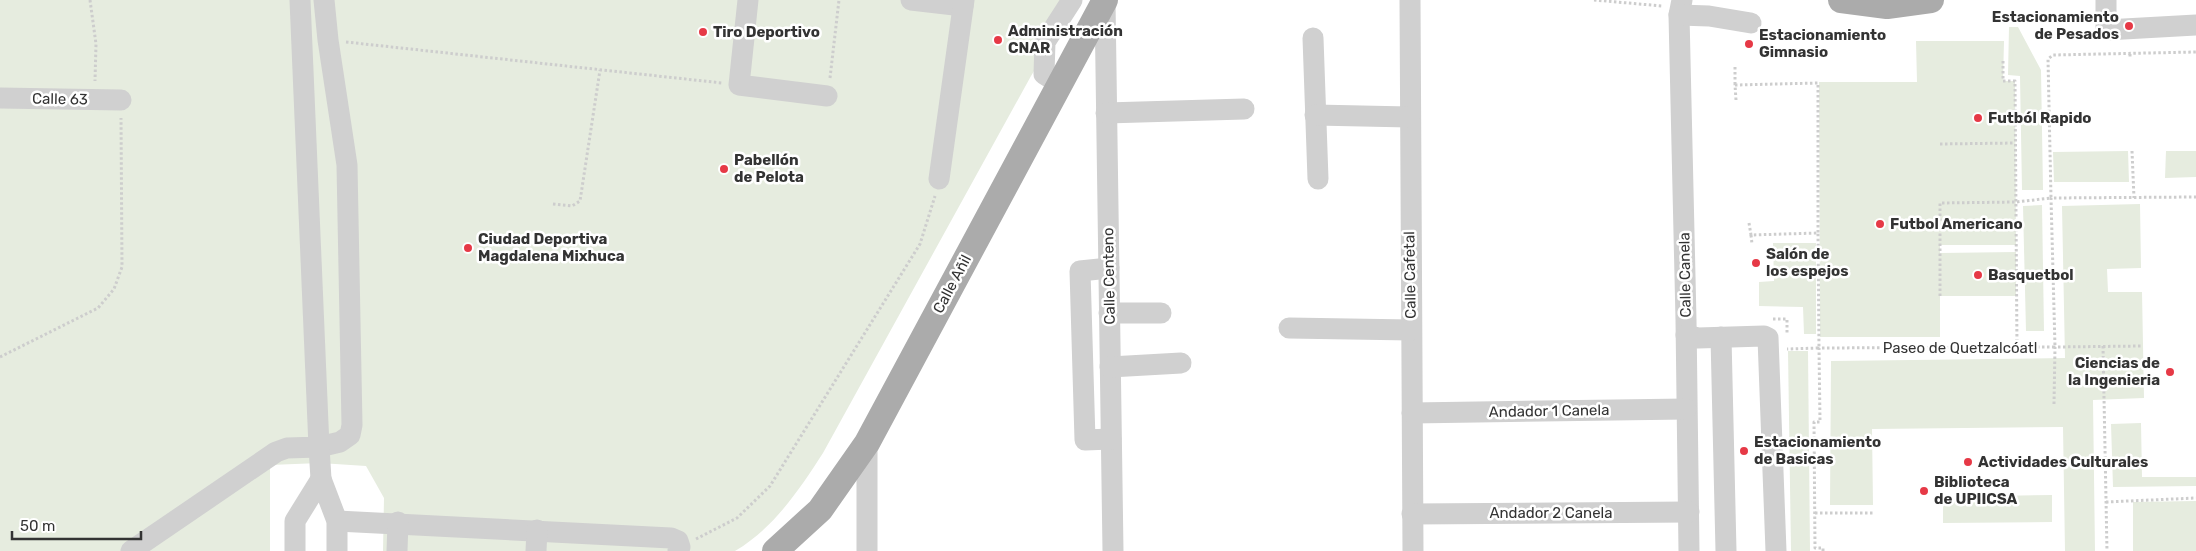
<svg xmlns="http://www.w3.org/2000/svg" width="2196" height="551" font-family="Rubik,sans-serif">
<rect width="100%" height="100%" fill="#fff"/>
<g fill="#e6ecdf">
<path d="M0,0h1077l-46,76 -208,377c-24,37 -49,75 -88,98h-352l1,-53 -18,-32 -46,-3 -50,2v86h-270z"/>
<path d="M2009,27h9l23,43 2,120h-21l-2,-114 -12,-1z"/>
<path d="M1916,41h88l-1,40h12l1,164h-76v8l76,-1v44h-76v41h-120l-1,-255h98z"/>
<path d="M2128,151l1,31h-75l-1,-30z"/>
<path d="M2166,151h30v26l-31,1z"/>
<path d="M2140,204l1,64 -34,1 1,23h34l2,106 -51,2 2,151h-30l-2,-124 -191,2 1,76h-43l1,-144 234,-3 -3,-152z"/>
<path d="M2042,205l2,126h-18l-3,-125z"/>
<path d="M1773,243h43v91h-12l-1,-27 -44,-1v-24l15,-1z"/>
<path d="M1788,351h20l2,200h-19z"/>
<path d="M2141,423l1,54h54v9l-83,1 -2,-63z"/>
<path d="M2052,495v27l-109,1v-26z"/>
<path d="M2196,501v50h-63v-49z"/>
</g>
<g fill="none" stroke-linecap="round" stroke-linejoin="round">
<g stroke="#cdcdcd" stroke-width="3" stroke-dasharray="2.5 2.5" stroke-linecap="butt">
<path d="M90,0l6,44 -1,37"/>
<path d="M1594,0l68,6"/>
<path d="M346,42l376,41"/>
<path d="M2130,54v5"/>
<path d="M2003,61v20h12l2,267"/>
<path d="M1735,67v18"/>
<path d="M830,78l9,-78"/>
<path d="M1736,100l-1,-15 83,-2v150"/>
<path d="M1940,144l75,-1"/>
<path d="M2132,151l2,47"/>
<path d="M553,204l19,2 8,-5 20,-131"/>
<path d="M1749,223l2,12 67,-2 1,115 -32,1"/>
<path d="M1751,235l1,9"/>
<path d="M1940,296v-93l76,-1 35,-4 -3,-139 5,-4 143,-3"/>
<path d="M1773,319h14v14"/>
<path d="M2103,346l4,205"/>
<path d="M0,357l98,-49 16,-19 8,-22 -1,-149"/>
<path d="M2054,404l1,-57 88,-1"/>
<path d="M2106,502l90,-4"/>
<path d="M1815,513h58"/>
<path d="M696,539l41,-21 33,-32 150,-242 15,-48"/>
<path d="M1823,551v-3h-8l-1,-126h6l-1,-74 236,-1 -4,-149 145,-1"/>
</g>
<g stroke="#d0d0d0" stroke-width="21">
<path d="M748,0l-9,85 88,11"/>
<path d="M911,0l52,6"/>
<path d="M1410,0l3,551"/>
<path d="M1682,0l-3,15 7,305 3,231"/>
<path d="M2106,0v30l90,-5"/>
<path d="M1105,1l8,550"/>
<path d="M1679,15l30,1 42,7"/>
<path d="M1313,38l5,141"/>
<path d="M1060,84l-16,-10 1,-32 27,-42"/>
<path d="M0,98l121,2"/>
<path d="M1106,113l138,-4"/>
<path d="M1315,115l94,2"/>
<path d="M939,179l25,-179"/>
<path d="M1109,268l-29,3 5,169 26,-1"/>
<path d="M1109,313h52"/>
<path d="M1289,328l122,2"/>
<path d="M1686,335l12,3 66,-2 4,2 8,213"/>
<path d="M1721,337l5,214"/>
<path d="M1110,367l71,-4"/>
<path d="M1412,413l274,-4"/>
<path d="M321,479l-2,-32 21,-5 10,-7 2,-10 -5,-260 -19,-125 -4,-40"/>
<path d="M1412,514l277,-2"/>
<path d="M337,521l334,17 7,3 2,6 -2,4"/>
<path d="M131,551l145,-99 11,-4 32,-1 -19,-447"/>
<path d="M295,551v-30l26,-42 16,42v30"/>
<path d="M397,551l1,-29"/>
<path d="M536,551l1,-21"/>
<path d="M867,551v-108"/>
</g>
<g stroke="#ababab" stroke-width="26">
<path d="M1841,0l46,6 44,-6"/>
<path d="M775,551l45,-41 47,-67 238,-443"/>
</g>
</g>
<g fill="#e63946" stroke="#fff" stroke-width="2">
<circle cx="2129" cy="26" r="5"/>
<circle cx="703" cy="32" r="5"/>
<circle cx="998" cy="40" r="5"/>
<circle cx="1749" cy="44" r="5"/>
<circle cx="1978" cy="118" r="5"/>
<circle cx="724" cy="169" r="5"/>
<circle cx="1880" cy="224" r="5"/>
<circle cx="468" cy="248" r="5"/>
<circle cx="1756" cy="263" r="5"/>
<circle cx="1978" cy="275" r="5"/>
<circle cx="2170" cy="372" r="5"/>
<circle cx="1744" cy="451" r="5"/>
<circle cx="1968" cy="462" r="5"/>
<circle cx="1924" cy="491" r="5"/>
</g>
<g text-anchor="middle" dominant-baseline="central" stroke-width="5" stroke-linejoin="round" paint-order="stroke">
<g font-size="15" font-weight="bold" fill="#333" stroke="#fff" text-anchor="start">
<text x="2119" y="17" text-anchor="end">Estacionamiento<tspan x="2119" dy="17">de Pesados</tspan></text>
<text x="1008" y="31">Administración<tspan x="1008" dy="17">CNAR</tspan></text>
<text x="713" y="32">Tiro Deportivo</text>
<text x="1759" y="35">Estacionamiento<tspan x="1759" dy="17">Gimnasio</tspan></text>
<text x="1988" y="118">Futból Rapido</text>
<text x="734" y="160">Pabellón<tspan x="734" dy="17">de Pelota</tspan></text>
<text x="1890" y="224">Futbol Americano</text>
<text x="478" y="239">Ciudad Deportiva<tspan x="478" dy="17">Magdalena Mixhuca</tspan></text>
<text x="1766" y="254">Salón de<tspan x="1766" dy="17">los espejos</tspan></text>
<text x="1988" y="275">Basquetbol</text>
<text x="2160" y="363" text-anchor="end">Ciencias de<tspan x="2160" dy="17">la Ingenieria</tspan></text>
<text x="1754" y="442">Estacionamiento<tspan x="1754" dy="17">de Basicas</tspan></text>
<text x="1978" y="462">Actividades Culturales</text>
<text x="1934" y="482">Biblioteca<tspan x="1934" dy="17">de UPIICSA</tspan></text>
</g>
<g font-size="15" fill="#333" stroke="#fff">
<text transform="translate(60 99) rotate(1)">Calle 63</text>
<text transform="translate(1410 275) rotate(-91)">Calle Cafetal</text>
<text transform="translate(1685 275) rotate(-91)">Calle Canela</text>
<text transform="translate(1109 276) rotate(-91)">Calle Centeno</text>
<text transform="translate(952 284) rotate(-62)">Calle Añil</text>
<text x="1960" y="348">Paseo de Quetzalcóatl</text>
<text transform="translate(1549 411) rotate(-1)">Andador 1 Canela</text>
<text x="1551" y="513">Andador 2 Canela</text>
</g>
</g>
<path d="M12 531v8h129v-8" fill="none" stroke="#333333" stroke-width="2.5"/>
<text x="20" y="531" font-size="15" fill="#333333" stroke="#ffffff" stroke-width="4" paint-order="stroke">50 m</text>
</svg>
